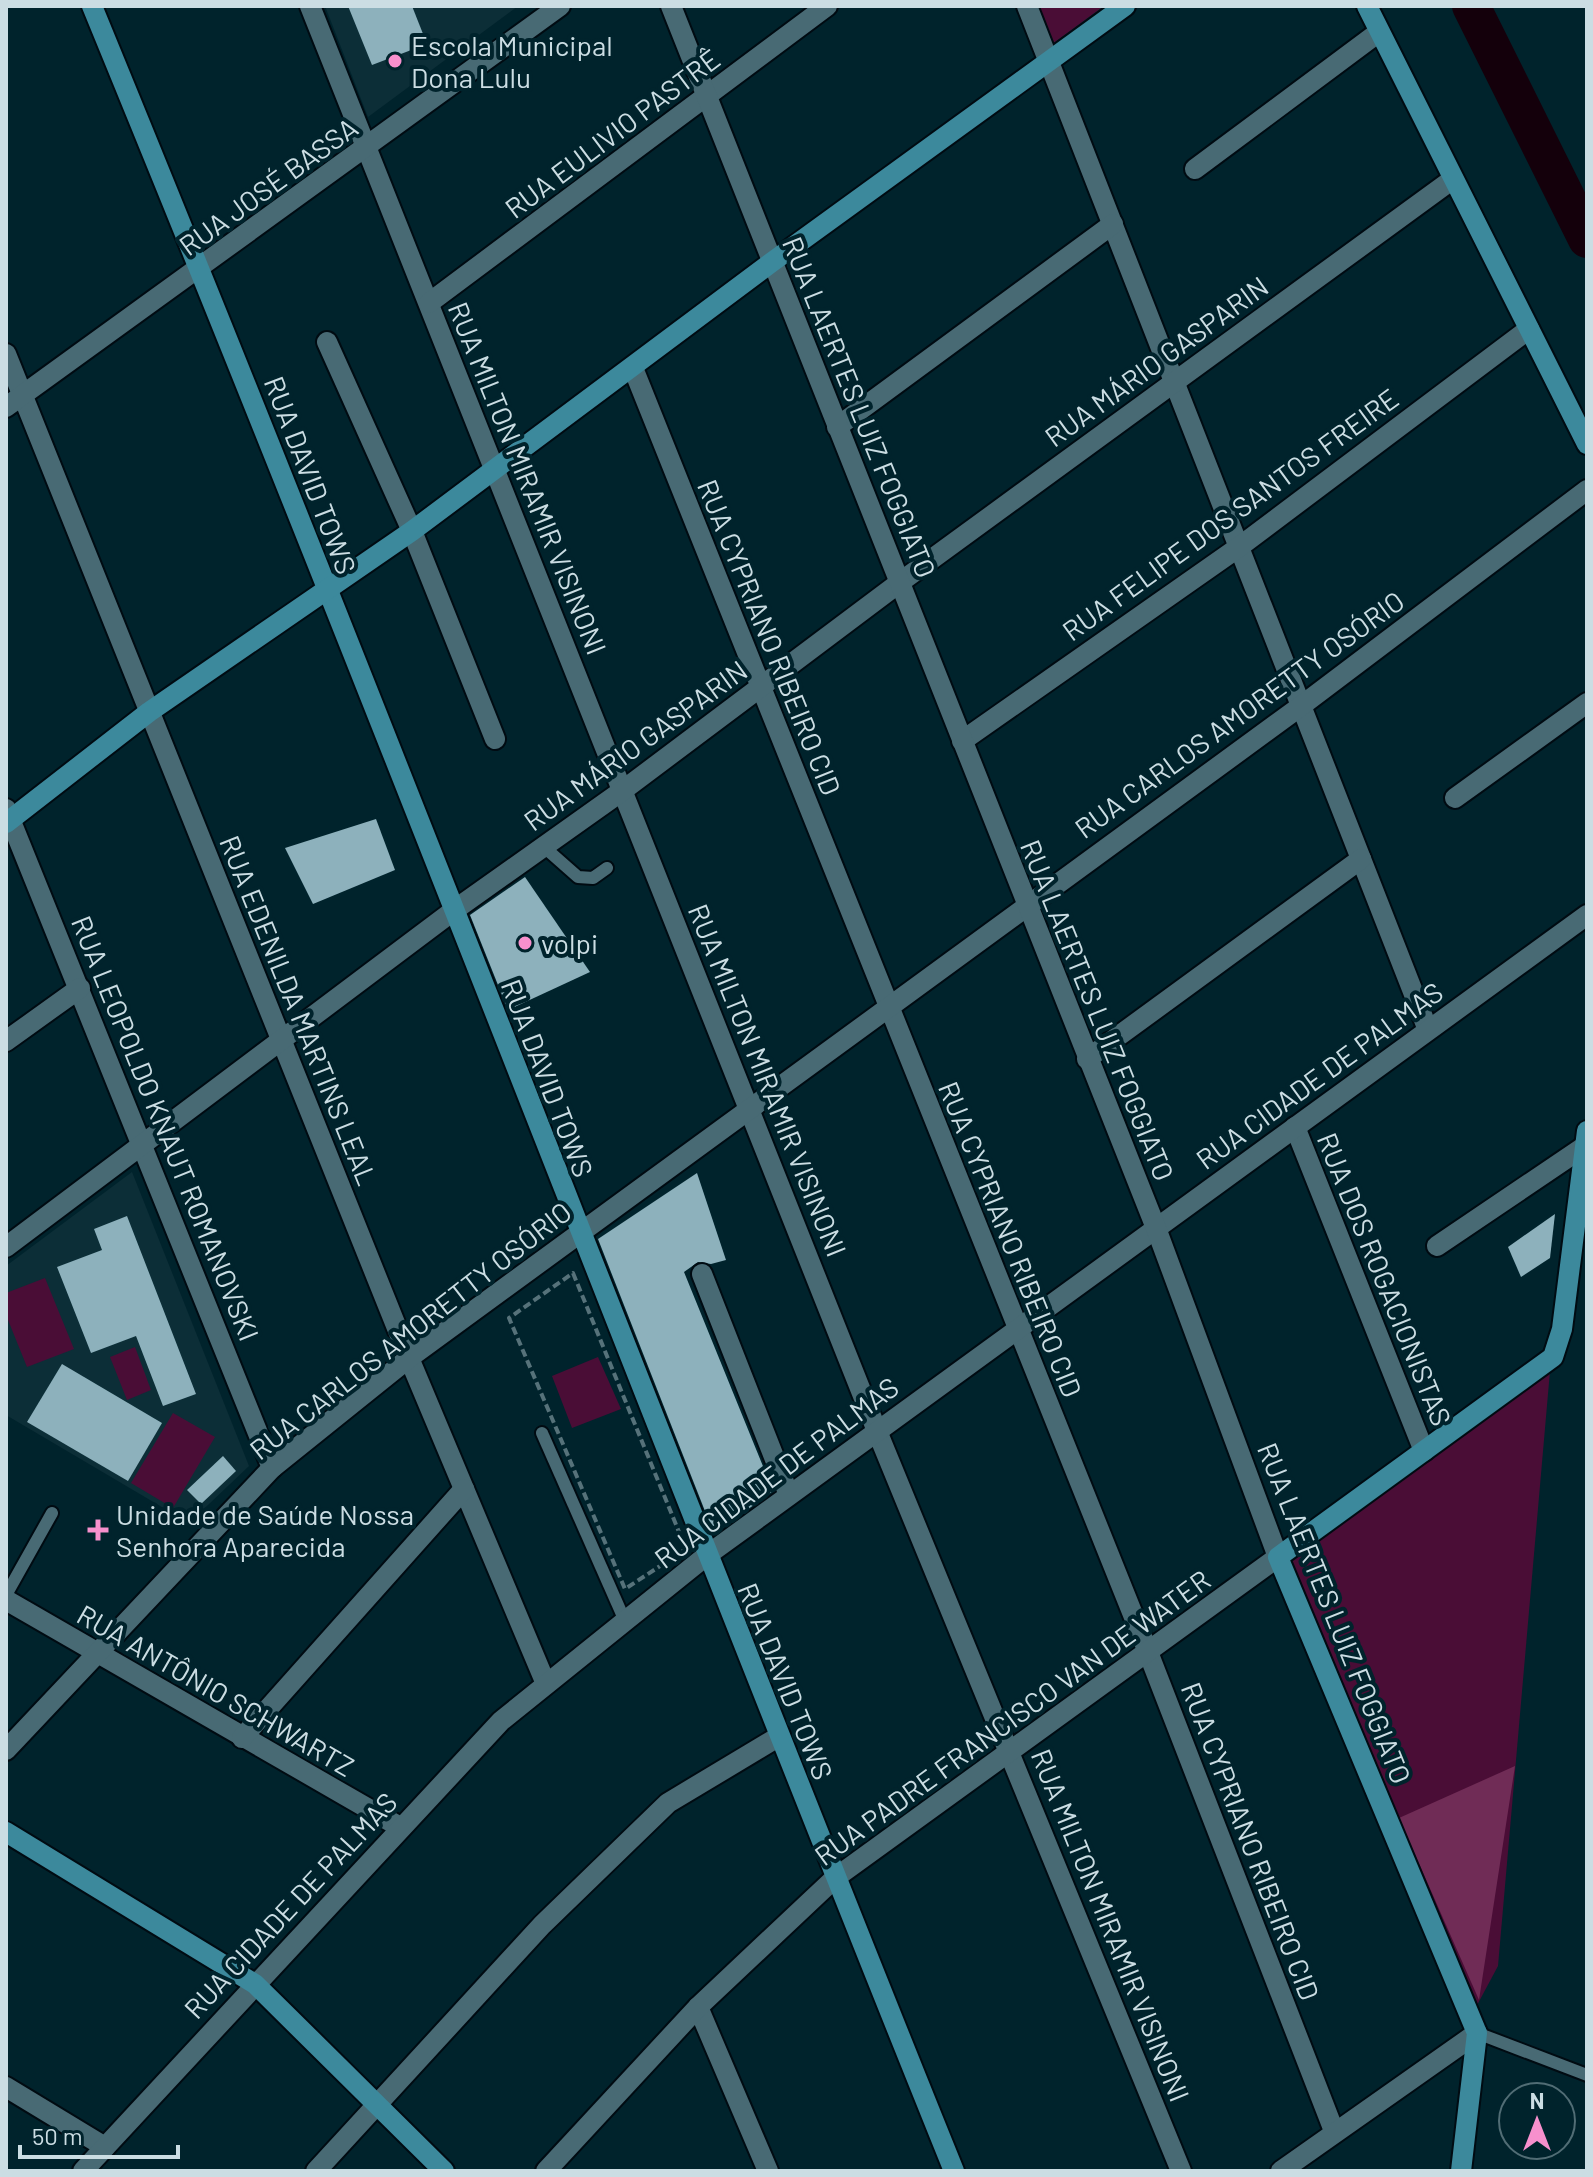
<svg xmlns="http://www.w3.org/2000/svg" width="1593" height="2177" font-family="Barlow,sans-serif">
<rect width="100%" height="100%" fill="#00232c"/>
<g fill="#0c2e37">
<path d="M325,6h193l-150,111z"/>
<path d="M132,1172l117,294 -60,57 -183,-108v-149z"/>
</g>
<g fill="#4a0d36">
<path d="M1035,6h69l-53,39z"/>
<path d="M45,1278l29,71 -47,18 -21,-52v-22z"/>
<path d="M135,1347l16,43 -24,10 -17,-43z"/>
<path d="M598,1357l23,52 -49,19 -20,-52z"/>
<path d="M1550,1371l-52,595 -23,43 -191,-444z"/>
<path d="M173,1413l42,24 -42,71 -42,-25z"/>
</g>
<path fill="#702c56" d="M1515,1766l-36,234 -80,-182z"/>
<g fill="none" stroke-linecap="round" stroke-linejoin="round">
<path stroke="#14000b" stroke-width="38" d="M1471,6l116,233"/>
</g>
<g fill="#8db1bc">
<path d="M348,6h64l15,38 -55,21z"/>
<path d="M376,819l19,51 -82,34 -28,-56z"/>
<path d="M525,877l65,95 -82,38 -38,-95z"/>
<path d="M697,1173l29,87 -15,4 -13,-2 -14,10 89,219 -59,43 -116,-295z"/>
<path d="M1555,1214l-5,44 -29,19 -13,-30z"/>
<path d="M127,1216l69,178 -33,12 -27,-70 -45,17 -34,-86 45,-17 -8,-21z"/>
<path d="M62,1364l100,59 -34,58 -101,-59z"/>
<path d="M223,1456l13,15 -35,33 -14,-14z"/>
</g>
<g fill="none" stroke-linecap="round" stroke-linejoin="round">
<g stroke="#000b12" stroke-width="16">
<g id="lane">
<path d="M544,847l34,30 15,1 14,-10"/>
<path d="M542,1433l83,188"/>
<path d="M6,1595l46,-82"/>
<path d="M1477,2033l110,42"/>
</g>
</g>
<g stroke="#000b12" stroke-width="24">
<g id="street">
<path d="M310,6l567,1425 304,740"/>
<path d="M1027,6l401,1024"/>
<path d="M1195,169l184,-137"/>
<path d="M429,303l398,-297"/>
<path d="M327,342l85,189 83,208"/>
<path d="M6,354l403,1004 137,326"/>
<path d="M633,368l515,1284 186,479"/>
<path d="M6,407l554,-401"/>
<path d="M837,427l276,-203"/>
<path d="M962,741l277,-194 290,-218"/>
<path d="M1455,798l132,-95"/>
<path d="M6,809l266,659"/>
<path d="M6,1041l74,-53"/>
<path d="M1087,1059l274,-200"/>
<path d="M1295,1127l129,324"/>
<path d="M1437,1246l148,-100"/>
<path d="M6,1247l447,-336 169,-120 277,-208 554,-404"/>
<path d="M702,1274l87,221"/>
<path d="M6,1600l394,227"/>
<path d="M242,1738l222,-249"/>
<path d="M6,1750l266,-282 137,-110 892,-652 286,-216"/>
<path d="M698,2007l70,164"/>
<path d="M6,2087l99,60"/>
<path d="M83,2171l418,-450 205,-165 881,-641"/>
<path d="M316,2171l226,-246 126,-122 110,-66"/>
<path d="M546,2171l152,-164 137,-129 443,-321 -122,-329 -485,-1222"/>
<path d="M1281,2171l196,-138"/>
</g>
</g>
<g stroke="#000b12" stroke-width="24">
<g id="secondary">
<path d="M92,6c295,718 571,1445 862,2165"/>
<path d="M1367,6l220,438"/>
<path d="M6,823l143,-111 263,-181 360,-269 353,-256"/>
<path d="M6,1832l249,152 189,187"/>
<path d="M1461,2171l16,-138 -199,-476 275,-200 9,-28 25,-198"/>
</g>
</g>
<path stroke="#56727a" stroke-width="4" stroke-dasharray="8 4" stroke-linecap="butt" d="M573,1273l113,276 -61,40 -116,-271z"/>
<use href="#lane" stroke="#486a74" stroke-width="12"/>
<use href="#street" stroke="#486a74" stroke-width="20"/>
<use href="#secondary" stroke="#3c899c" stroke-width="20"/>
</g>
<g fill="#f790cd" stroke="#00232c" stroke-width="3">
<circle cx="395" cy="61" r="8"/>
<circle cx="525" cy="943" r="8"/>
<path d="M94 1518h8v8h8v8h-8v8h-8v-8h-8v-8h8z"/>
</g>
<g text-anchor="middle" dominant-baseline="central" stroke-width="8" stroke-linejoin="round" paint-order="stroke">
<g font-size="28" fill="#cbdde3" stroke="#00232c" text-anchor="start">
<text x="411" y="45">Escola Municipal<tspan x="411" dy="32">Dona Lulu</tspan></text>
<text x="541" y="943">volpi</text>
<text x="116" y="1514">Unidade de Saúde Nossa<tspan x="116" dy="32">Senhora Aparecida</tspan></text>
</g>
<g font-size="28" fill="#cbdde3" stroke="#00232c">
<text transform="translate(612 133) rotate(-37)">RUA EULIVIO PASTRÊ</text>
<text transform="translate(268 186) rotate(-36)">RUA JOSÉ BASSA</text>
<text transform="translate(1156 361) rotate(-36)">RUA MÁRIO GASPARIN</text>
<text transform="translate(860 407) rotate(68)">RUA LAERTES LUIZ FOGGIATO</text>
<text transform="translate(311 475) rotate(69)">RUA DAVID TOWS</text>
<text transform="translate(528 478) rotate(68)">RUA MILTON MIRAMIR VISINONI</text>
<text transform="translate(1230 514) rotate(-36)">RUA FELIPE DOS SANTOS FREIRE</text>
<text transform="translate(770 637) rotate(68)">RUA CYPRIANO RIBEIRO CID</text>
<text transform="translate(1239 714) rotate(-36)">RUA CARLOS AMORETTY OSÓRIO</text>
<text transform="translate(635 745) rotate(-36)">RUA MÁRIO GASPARIN</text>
<text transform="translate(299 1010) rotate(68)">RUA EDENILDA MARTINS LEAL</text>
<text transform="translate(1098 1010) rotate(68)">RUA LAERTES LUIZ FOGGIATO</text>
<text transform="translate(1319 1075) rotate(-36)">RUA CIDADE DE PALMAS</text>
<text transform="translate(548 1078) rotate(69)">RUA DAVID TOWS</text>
<text transform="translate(768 1080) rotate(68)">RUA MILTON MIRAMIR VISINONI</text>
<text transform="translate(166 1128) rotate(68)">RUA LEOPOLDO KNAUT ROMANOVSKI</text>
<text transform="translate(1011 1239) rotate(68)">RUA CYPRIANO RIBEIRO CID</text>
<text transform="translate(1385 1279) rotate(68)">RUA DOS ROGACIONISTAS</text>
<text transform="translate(410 1330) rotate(-38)">RUA CARLOS AMORETTY OSÓRIO</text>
<text transform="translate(776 1472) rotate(-37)">RUA CIDADE DE PALMAS</text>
<text transform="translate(1335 1613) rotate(68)">RUA LAERTES LUIZ FOGGIATO</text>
<text transform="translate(786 1681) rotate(68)">RUA DAVID TOWS</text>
<text transform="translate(216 1690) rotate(30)">RUA ANTÔNIO SCHWARTZ</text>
<text transform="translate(1012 1717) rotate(-36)">RUA PADRE FRANCISCO VAN DE WATER</text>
<text transform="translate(1251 1841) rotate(69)">RUA CYPRIANO RIBEIRO CID</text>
<text transform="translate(290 1905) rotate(-47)">RUA CIDADE DE PALMAS</text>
<text transform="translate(1111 1925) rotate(68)">RUA MILTON MIRAMIR VISINONI</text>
</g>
</g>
<rect width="1593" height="2177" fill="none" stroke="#cbdde3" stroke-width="16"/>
<g transform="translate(1537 2121)"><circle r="38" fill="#00232c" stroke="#516d75" stroke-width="2"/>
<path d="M0-6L14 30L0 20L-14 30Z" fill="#f790cd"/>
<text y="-12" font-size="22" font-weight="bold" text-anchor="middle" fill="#cbdde3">N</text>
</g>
<path d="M20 2145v12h158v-12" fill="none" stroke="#cbdde3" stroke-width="4"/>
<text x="32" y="2145" font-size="24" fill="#cbdde3" stroke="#00232c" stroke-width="6" paint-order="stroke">50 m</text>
</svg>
